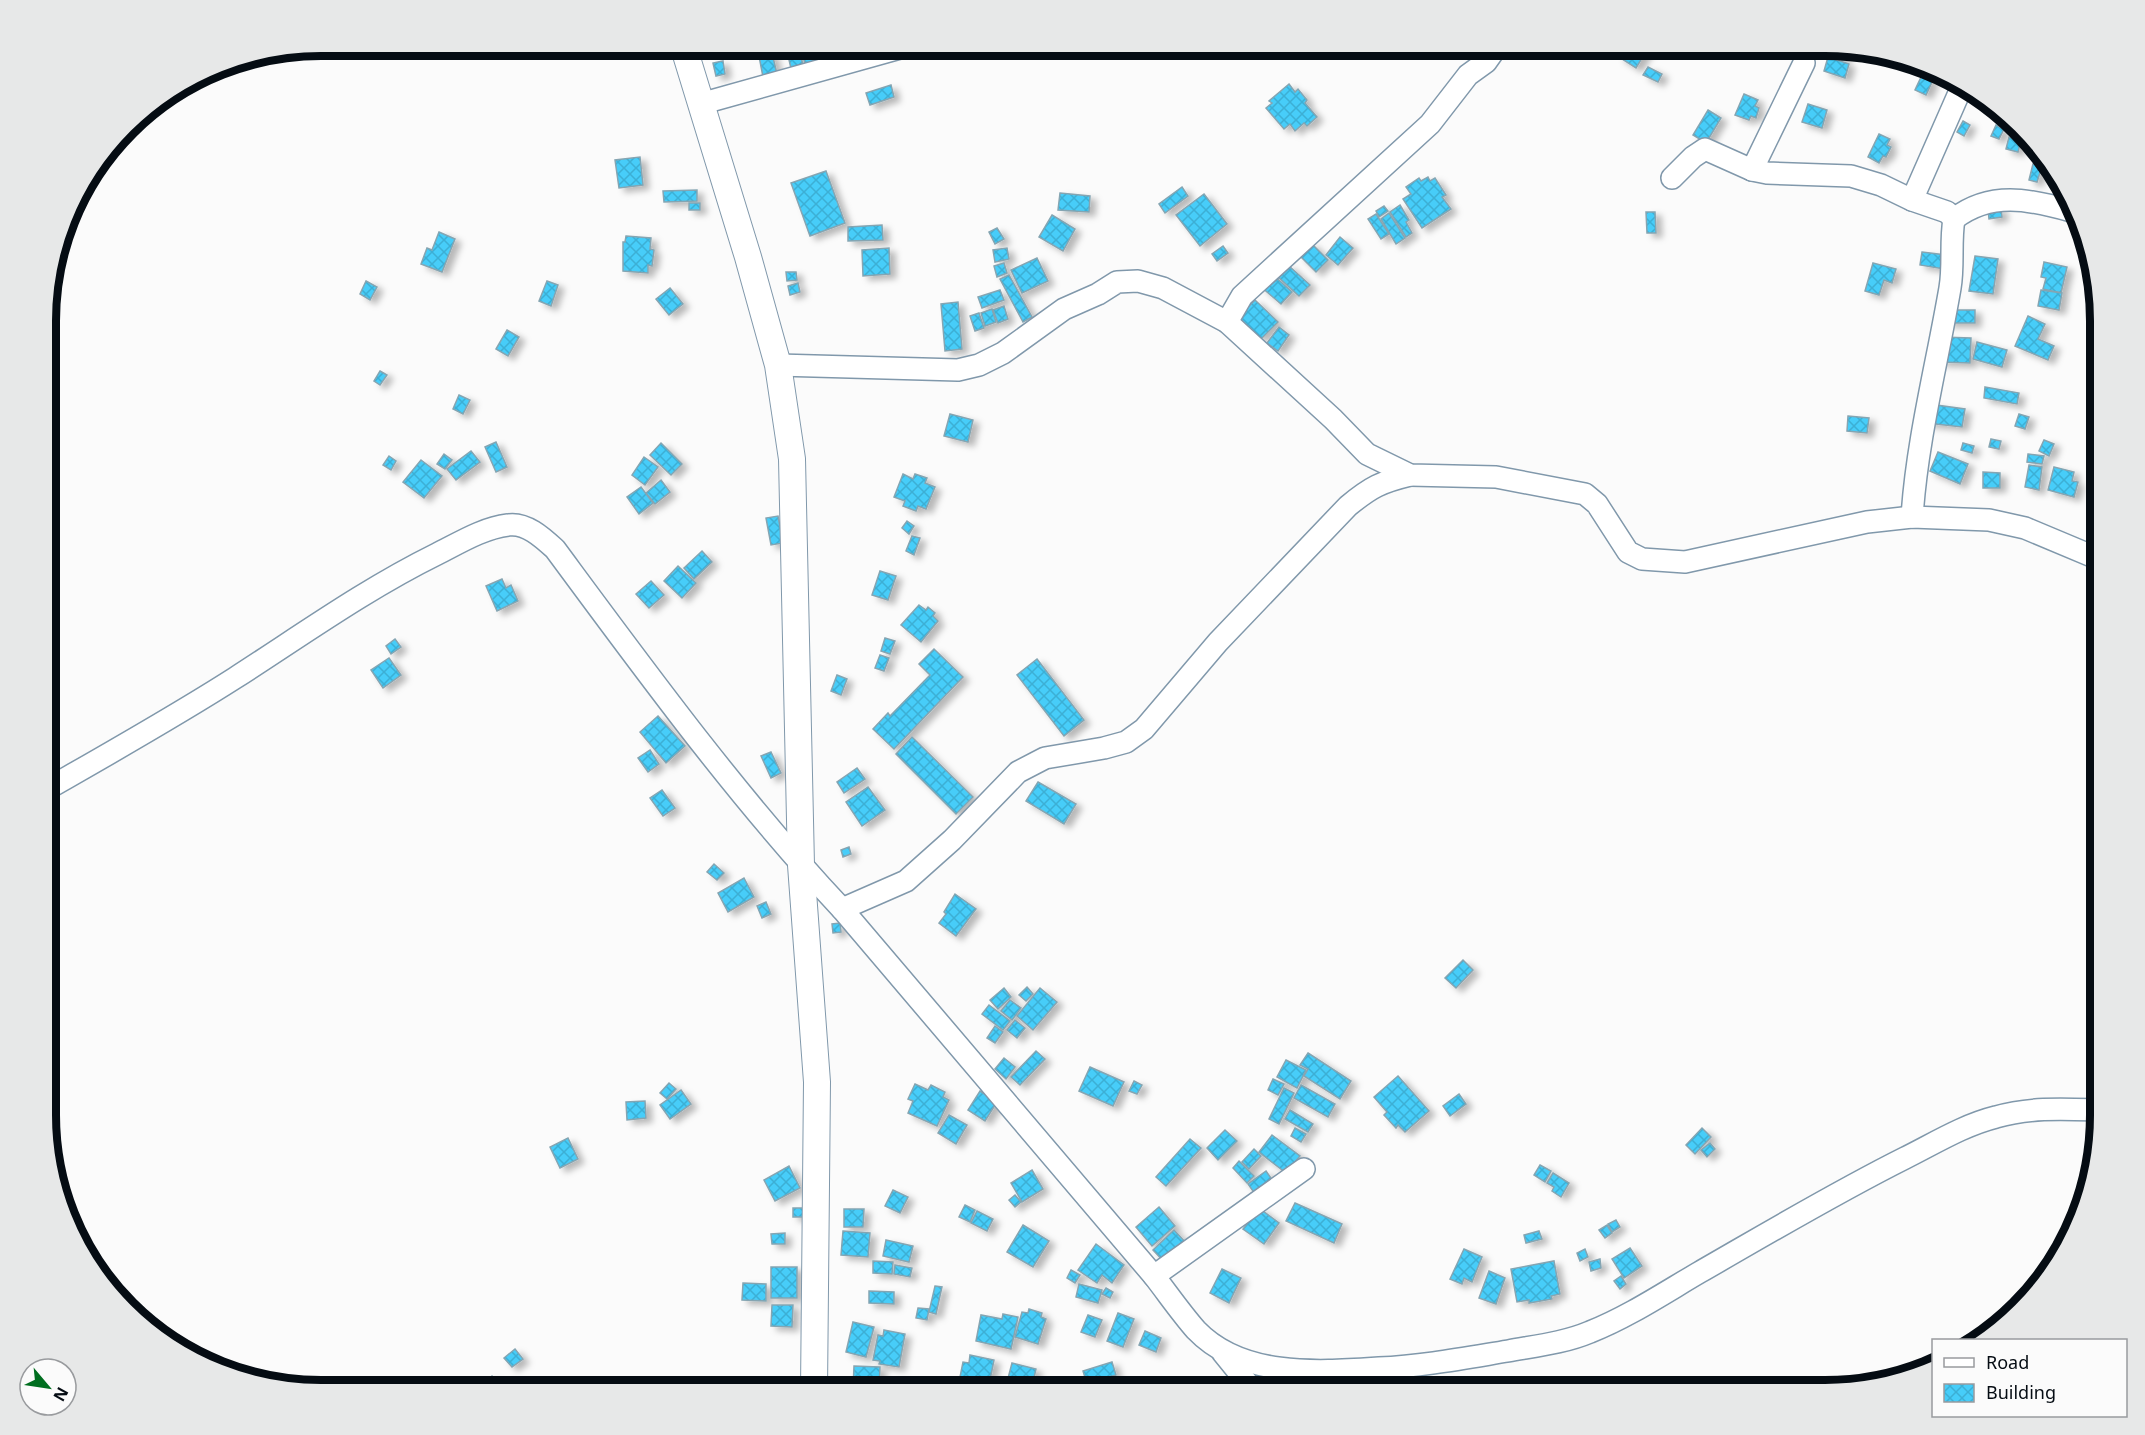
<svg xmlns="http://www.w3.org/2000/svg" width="2145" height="1435" font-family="'Noto Sans',sans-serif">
<defs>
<pattern id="building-cross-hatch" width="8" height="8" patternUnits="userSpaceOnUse" patternTransform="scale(1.5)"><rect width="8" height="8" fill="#46cdf9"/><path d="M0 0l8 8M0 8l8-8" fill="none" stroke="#3cafd5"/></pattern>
<filter id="shadow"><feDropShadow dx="6" dy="4" stdDeviation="3" flood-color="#0004"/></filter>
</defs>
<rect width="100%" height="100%" fill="#fbfbfb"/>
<g fill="url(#building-cross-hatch)" stroke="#85a5b2" stroke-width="1.5" filter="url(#shadow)">
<path d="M810,45h16l5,21 -24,6 -6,-25z"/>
<path d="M1626,45h24l-14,23 -17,-11z"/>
<path d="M1836,47l11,3 -5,10 -10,-5z"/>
<path d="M799,48l6,26 -12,3 -6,-26z"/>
<path d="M772,53l5,21 -14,3 -4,-21z"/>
<path d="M1828,57l21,7 -4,14 -21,-7z"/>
<path d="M723,61l2,13 -9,2 -3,-13z"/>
<path d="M1648,67l14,7 -4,8 -15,-7z"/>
<path d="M1922,75l11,5 -7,15 -11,-5z"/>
<path d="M1289,84l6,8 3,-3 9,11 -2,3 12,14 -10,9 -3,-3 -9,8 -5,-7 -6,5 -18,-21 6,-5 -3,-2z"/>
<path d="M891,85l3,12 -24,8 -4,-12z"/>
<path d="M1744,94l14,6 -3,6 4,2 -3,10 -5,-2 -2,4 -14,-5z"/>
<path d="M1808,104l19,6 -5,18 -20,-6z"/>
<path d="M1708,110l13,8 -15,25 -13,-8z"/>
<path d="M1963,121l7,4 -6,11 -7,-4z"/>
<path d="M1996,125l8,4 -5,10 -8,-3z"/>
<path d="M1879,134l11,5 -3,6 4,2 -5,10 -3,-1 -4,7 -11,-6z"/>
<path d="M2009,137l12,3 -3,12 -12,-3z"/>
<path d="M640,157l3,28 -24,3 -4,-28z"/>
<path d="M2033,164l9,2 -5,16 -8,-2z"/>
<path d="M826,171l19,52 -35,13 -19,-53z"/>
<path d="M1428,177l2,4 5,-3 11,17 -4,2 9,12 -29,19 -19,-29 8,-5 -5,-7 13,-9 2,3z"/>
<path d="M1182,187l6,9 -23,17 -6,-9z"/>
<path d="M697,190v11l-33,1 -1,-11z"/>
<path d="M1060,193l30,3 -1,16 -31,-2z"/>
<path d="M1204,194l23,30 -27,22 -24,-31z"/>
<rect x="689" y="203" width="11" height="7"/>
<path d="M1400,205l9,15 -3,2 6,11 -6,4 -16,-25z"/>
<path d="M1384,206l4,5 -9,6 -3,-6z"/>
<path d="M2001,208l1,9 -13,2 -1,-9z"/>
<path d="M1646,212h9l1,21h-9z"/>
<path d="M1389,213l16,25 -9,6 -15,-25z"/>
<path d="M1376,214l13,20 -8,5 -13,-20z"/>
<path d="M1052,215l23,14 -12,22 -24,-14z"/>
<path d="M882,225l1,15 -35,1v-14z"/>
<path d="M997,228l7,11 -9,5 -6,-12z"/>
<path d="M439,232l16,7 -13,33 -21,-8 6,-16 5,2z"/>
<path d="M626,236l25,2 -1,11 4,1 -2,16 -4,-1v8l-25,-2v-29h2z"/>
<path d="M1340,237l13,11 -15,17 -12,-10z"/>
<path d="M1311,243l17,17 -12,12 -17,-17z"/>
<path d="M1223,246l5,7 -11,8 -5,-7z"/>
<path d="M889,248l1,26 -27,2 -1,-26z"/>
<path d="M1007,248l2,11 -14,3 -2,-12z"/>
<path d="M1922,252l24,3 -2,14 -24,-4z"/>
<path d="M1975,256l23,3 -5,35 -24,-3z"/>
<path d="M1037,258l11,23 -26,12 -11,-23z"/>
<path d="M2044,262l23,5 -6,26 -18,-4 3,-11 -5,-1z"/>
<path d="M1004,263l3,10 -10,4 -3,-11z"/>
<path d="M1873,263l23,6 -4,14 -8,-3 -5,15 -14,-4z"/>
<path d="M1288,265l22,20 -11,11 -22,-20z"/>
<path d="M786,272h10l1,8 -10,1z"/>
<path d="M1271,273l21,19 -11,12 -21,-18z"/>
<path d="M1009,275l23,42 -9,5 -23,-43z"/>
<path d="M366,281l11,6 -7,13 -10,-6z"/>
<path d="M547,281l11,4 -7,21 -12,-5z"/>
<path d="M798,283l2,9 -10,3 -2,-9z"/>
<path d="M670,288l13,16 -14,11 -13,-16z"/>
<path d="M1000,290l4,10 -22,8 -4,-11z"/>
<path d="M2041,290l21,3 -3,17 -21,-4z"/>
<path d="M1255,300l23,22 -17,17 -23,-22z"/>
<path d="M958,302l4,47 -17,2 -4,-47z"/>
<path d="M1004,306l4,13 -10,4 -5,-13z"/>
<path d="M992,309l4,13 -11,4 -4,-13z"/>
<rect x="1947" y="310" width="28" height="13"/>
<path d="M979,313l5,15 -9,3 -5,-15z"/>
<path d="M2028,316l17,8 -7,15 16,7 -6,14 -33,-14z"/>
<path d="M1279,327l10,8 -11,16 -11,-8z"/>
<path d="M507,330l12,7 -11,19 -12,-7z"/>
<path d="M1941,337l30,1 -1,25 -30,-1z"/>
<path d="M1977,342l30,8 -5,17 -29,-8z"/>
<path d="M380,371l7,4 -7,10 -6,-4z"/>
<path d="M1985,387l34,6 -2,11 -33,-6z"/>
<path d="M459,395l11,5 -7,14 -10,-5z"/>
<path d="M1929,404l36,5 -3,18 -35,-4z"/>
<path d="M950,414l23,6 -5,22 -24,-6z"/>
<path d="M2019,414l10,3 -4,12 -10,-3z"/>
<path d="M1848,416l21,2 -2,15 -20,-2z"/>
<path d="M1991,439l10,2 -2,8 -10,-2z"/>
<path d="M2044,440l10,4 -5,12 -10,-5z"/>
<path d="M496,442l11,25 -11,5 -11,-25z"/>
<path d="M661,443l21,21 -11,11 -21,-20z"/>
<path d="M1963,443l11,3 -2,7 -11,-3z"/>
<path d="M471,451l9,11 -24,18 -9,-11z"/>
<path d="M1938,452l30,12 -8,20 -30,-13z"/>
<path d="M444,454l8,6 -7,9 -8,-5z"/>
<path d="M2028,454l16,2 -2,8 -15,-2z"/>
<path d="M389,456l7,5 -5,9 -8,-5z"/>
<path d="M644,457l14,10 -13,18 -13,-10z"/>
<path d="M421,460l21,16 -18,22 -21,-16z"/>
<path d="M2029,465l13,2 -3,23 -14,-3z"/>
<path d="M2054,467l20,5 -2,9 6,1 -4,15 -26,-7z"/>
<path d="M1983,472l17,1v15h-17z"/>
<path d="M903,474l10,5 2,-5 12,4 -2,5 10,4 -9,22 -8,-3 -2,5 -13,-5 2,-5 -11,-4z"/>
<path d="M661,480l9,12 -15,12 -9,-11z"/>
<path d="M641,487l12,16 -14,11 -12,-17z"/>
<path d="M778,516l5,27 -12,2 -5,-27z"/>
<path d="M907,521l7,5 -5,8 -7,-6z"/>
<path d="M912,536l8,2 -6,17 -8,-4z"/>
<path d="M702,551l10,11 -18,17 -10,-11z"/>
<path d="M678,566l18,17 -14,15 -18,-17z"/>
<path d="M880,571l16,5 -8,24 -16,-5z"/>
<path d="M502,579l4,9 5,-3 7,16 -21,10 -11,-25z"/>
<path d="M651,581l13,14 -15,13 -13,-14z"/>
<path d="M919,605l7,5 2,-3 7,6 -2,3 5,5 -17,21 -20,-17z"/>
<path d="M885,638l10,3 -5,13 -9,-3z"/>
<path d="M395,639l6,8 -10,7 -5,-8z"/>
<path d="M934,649l29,28 -69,72 -21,-20 15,-16 2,3 40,-41 -11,-11z"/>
<path d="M880,655l9,3 -5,13 -9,-3z"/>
<path d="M389,658l12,17 -18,13 -12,-18z"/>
<path d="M1037,659l47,61 -20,16 -47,-61z"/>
<path d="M837,675l10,4 -6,16 -10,-4z"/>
<path d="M658,716l27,30 -19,17 -26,-31z"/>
<path d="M912,737l61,60 -17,17 -60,-60z"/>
<path d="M650,750l9,14 -11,8 -10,-14z"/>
<path d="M771,752l10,21 -10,5 -10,-22z"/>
<path d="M857,768l8,11 -21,14 -7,-11z"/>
<path d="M1038,782l38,22 -12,20 -38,-23z"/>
<path d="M868,787l17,23 -23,16 -16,-24z"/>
<path d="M662,790l13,18 -12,8 -13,-18z"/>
<path d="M849,847l2,7 -8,3 -2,-7z"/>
<path d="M714,864l10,9 -7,7 -10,-8z"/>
<path d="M744,878l10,19 -26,15 -10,-19z"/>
<path d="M955,894l21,15 -20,27 -17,-13 7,-9 -2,-2z"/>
<path d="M766,902l5,12 -9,4 -5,-12z"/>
<path d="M840,923l1,9 -8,1 -1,-9z"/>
<path d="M1463,960l10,10 -17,18 -11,-10z"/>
<path d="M1027,987l6,7 -7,7 -7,-6z"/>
<path d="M1004,988l7,9 -13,12 -8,-9z"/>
<path d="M1040,988l17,14 -24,28 -16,-14z"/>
<path d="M1010,1000l11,8 -9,12 -11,-9z"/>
<path d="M989,1005l21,16 -7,9 -21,-16z"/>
<path d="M1015,1020l10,8 -8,10 -10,-8z"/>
<path d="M995,1026l8,6 -8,11 -8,-5z"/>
<path d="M1036,1051l9,8 -25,26 -9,-8z"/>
<path d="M1308,1053l43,28 -11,18 -36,-23 4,-7 -8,-4z"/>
<path d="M1004,1058l11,9 -9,12 -11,-10z"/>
<path d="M1286,1060l20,10 -9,18 -20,-11z"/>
<path d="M1090,1067l34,15 -11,24 -34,-15z"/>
<path d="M1398,1076l31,35 -24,21 -7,-7 -2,3 -12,-13 3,-3 -13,-15z"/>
<path d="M1273,1079l11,5 -6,11 -10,-5z"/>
<path d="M1134,1081l8,4 -5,9 -8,-3z"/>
<path d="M669,1083l7,6 -9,10 -7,-6z"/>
<path d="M915,1084l13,6 3,-5 14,7 -2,5 6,3 -12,26 -29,-13 5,-12 -5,-2z"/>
<path d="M1301,1085l34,19 -7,13 -34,-19z"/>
<path d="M1284,1088l10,5 -15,31 -10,-5z"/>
<path d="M681,1090l10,14 -21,15 -10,-14z"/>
<path d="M980,1091l17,11 -12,19 -17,-11z"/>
<path d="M1459,1094l7,10 -16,12 -7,-10z"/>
<path d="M645,1101l1,17 -19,2 -1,-18z"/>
<path d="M1290,1110l23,14 -5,8 -23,-13z"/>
<path d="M949,1115l18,10 -11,19 -18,-11z"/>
<path d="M1295,1128l11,6 -5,8 -10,-6z"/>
<path d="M1702,1128l9,9 -16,17 -9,-9z"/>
<path d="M1225,1130l12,11 -19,19 -11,-12z"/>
<path d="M1272,1135l28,21 -14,17 -27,-21z"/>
<path d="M568,1138l10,21 -18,9 -10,-21z"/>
<path d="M1190,1139l11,9 -35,38 -10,-9z"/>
<path d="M1710,1143l5,6 -8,8 -6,-7z"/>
<path d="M1254,1149l7,7 -12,13 -7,-7z"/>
<path d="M1239,1161l15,15 -7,7 -14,-15z"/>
<path d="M1540,1165l11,6 -6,11 -11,-7z"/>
<path d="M789,1166l11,22 -25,13 -11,-21z"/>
<path d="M1032,1170l11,19 -21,13 -11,-19z"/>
<path d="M1266,1171l7,10 -18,13 -7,-10z"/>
<path d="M1553,1173l16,10 -8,14 -9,-6 2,-4 -7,-4z"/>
<path d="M893,1190l15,7 -8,16 -15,-7z"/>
<path d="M1015,1195l6,7 -6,5 -6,-7z"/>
<path d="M1295,1203l47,21 -8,19 -48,-22z"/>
<path d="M965,1205l10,5 -5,12 -11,-5z"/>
<path d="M1159,1207l16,19 -23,20 -16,-19z"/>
<rect x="793" y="1208" width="11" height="9"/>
<path d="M1259,1208l20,15 -15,21 -21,-15z"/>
<path d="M844,1209h20l-1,18h-19z"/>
<path d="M977,1211l16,8 -6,12 -16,-8z"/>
<path d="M1616,1220l4,7 -8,5 -4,-8z"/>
<path d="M1023,1225l26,16 -16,26 -26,-15z"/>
<path d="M1607,1225l5,8 -7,5 -6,-8z"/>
<path d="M1174,1230l14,15 -21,20 -14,-15z"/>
<path d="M843,1231l27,2 -2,24 -27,-2z"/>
<path d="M1539,1231l3,8 -16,4 -2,-8z"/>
<path d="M785,1233v11h-13l-1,-10z"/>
<path d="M886,1240l27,6 -4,16 -26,-6z"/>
<path d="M1096,1244l28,21 -12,18 -10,-8 -5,8 -19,-13z"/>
<path d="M1630,1248l12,18 -18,12 -12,-19z"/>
<path d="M1464,1249l18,8 -10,25 -8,-4 -2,6 -12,-5z"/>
<path d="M1585,1249l3,8 -8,4 -3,-8z"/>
<path d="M1600,1259l1,9 -10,3 -2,-9z"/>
<path d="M873,1261l20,1 -1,12 -19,-1z"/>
<path d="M1554,1261l6,33 -9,2 1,3 -23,4v-3l-12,2 -6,-33z"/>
<path d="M895,1265l17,3 -2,9 -16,-3z"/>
<rect x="771" y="1267" width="26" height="31"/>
<path d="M1222,1269l19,9 -12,25 -19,-10z"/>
<path d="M1071,1270l9,5 -5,8 -8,-5z"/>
<path d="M1489,1271l16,7 -9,26 -17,-6z"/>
<path d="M1621,1276l5,8 -6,5 -6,-8z"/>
<path d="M743,1283l23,1v17l-24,-1z"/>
<path d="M1079,1284l23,6 -4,13 -22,-6z"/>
<path d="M935,1286l7,1 -6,27 -7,-2z"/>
<path d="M1106,1288l7,4 -3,6 -8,-4z"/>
<path d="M869,1291l25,1v12l-25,-1z"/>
<path d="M772,1305h21l-1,22 -21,-1z"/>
<path d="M918,1308l11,1 -2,11 -11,-2z"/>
<path d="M1029,1309l13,4 -1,4 5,2 -8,25 -23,-7 7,-25 6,1z"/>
<path d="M1118,1313l16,6 -11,28 -16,-6z"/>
<path d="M1003,1314l15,3 -7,32 -35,-8 5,-26 21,4z"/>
<path d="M1088,1315l14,5 -7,17 -14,-5z"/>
<path d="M853,1322l21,5 -8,30 -20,-5z"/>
<path d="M884,1330l21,4 -6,33 -20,-3 1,-3 -7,-1 5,-25 5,1z"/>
<path d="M1145,1331l16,7 -5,14 -17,-7z"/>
<path d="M515,1349l8,10 -11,8 -8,-9z"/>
<path d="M970,1355l24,5 -6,30 -30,-3 5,-25 6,1z"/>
<path d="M1112,1362l4,13 -29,9 -4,-13z"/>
<path d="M1012,1363l24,6 -5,21h-10l-15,-4z"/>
<path d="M854,1366l26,1 -1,23h-26z"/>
<path d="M492,1376l13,14h-28z"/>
<path d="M695,1382l22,1v7h-23z"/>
</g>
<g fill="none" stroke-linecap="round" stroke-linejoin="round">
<g stroke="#8098ab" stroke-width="24">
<g id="minor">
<path d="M700,104l211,-59"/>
<path d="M1752,170l52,-107"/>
<path d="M1672,178l21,-21 12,-8 47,21 15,3 84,3 30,9 31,15 35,12 7,7c-4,23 0,46 -4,69 -13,76 -33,152 -38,229"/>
<path d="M1912,200l51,-116"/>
<path d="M1954,219c36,-28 75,-20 117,-8"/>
<path d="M1227,322l15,-26 188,-172 38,-49 18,-13 12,-17"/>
<path d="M778,365l180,5 21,-5 24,-12 61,-44 34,-15 19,-12 21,-1 25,7 64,34 106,97 34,35 43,21 86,2 89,17 12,10 31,48 14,7 43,3 182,-40 45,-5 77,3 36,8 74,31"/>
<path d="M47,789c63,-36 127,-72 188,-111 67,-43 131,-89 202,-124 22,-11 46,-26 71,-29 18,-3 35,13 47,24 91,123 182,248 287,360l312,367c14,18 27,37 42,54 46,48 122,42 183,38 44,-2 86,-10 129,-17 27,-5 56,-8 82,-19 38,-15 74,-39 110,-60 68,-39 135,-79 205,-114 30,-15 59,-33 91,-41 34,-10 69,-8 103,-7"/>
<path d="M842,909l64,-28 46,-41 66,-68 27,-14 59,-10 22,-6 18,-13 74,-87 130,-136c23,-19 33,-24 62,-31"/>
<path d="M1154,1276l150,-107"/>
<path d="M1223,1353l30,37"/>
</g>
</g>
<g stroke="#8098ab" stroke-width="28">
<path id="tertiary" d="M683,45l65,212 30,108 14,94 9,406 16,217 -3,308"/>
</g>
<use href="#minor" stroke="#fff" stroke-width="21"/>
<use href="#tertiary" stroke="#fff" stroke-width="26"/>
</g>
<path d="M0 0H2145V1435H0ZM321 56H1825A265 265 0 0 1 2090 321V1115A265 265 0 0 1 1825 1380H321A265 265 0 0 1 56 1115V321A265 265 0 0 1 321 56Z" fill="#e7e8e8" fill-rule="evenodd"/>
<path fill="none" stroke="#050c13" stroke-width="8" d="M321 56H1825A265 265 0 0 1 2090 321V1115A265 265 0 0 1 1825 1380H321A265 265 0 0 1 56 1115V321A265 265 0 0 1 321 56Z"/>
<rect x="1932" y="1339" width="195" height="78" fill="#fbfbfb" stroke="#999b9e" stroke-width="1.5"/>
<rect x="1944" y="1358" width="30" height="9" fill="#ffffff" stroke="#999b9e" stroke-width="1.5"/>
<text x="1986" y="1369" font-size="18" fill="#050c13">Road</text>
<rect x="1944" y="1384" width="30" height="18" fill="url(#building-cross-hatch)" stroke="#999b9e" stroke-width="1.5"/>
<text x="1986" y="1399" font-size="18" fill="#050c13">Building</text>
<g transform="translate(48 1387) rotate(119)"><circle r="28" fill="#fbfbfb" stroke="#999b9e" stroke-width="1.5"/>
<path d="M0-4.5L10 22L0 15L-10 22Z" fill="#006e1f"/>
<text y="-9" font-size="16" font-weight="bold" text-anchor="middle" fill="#050c13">N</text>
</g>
</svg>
